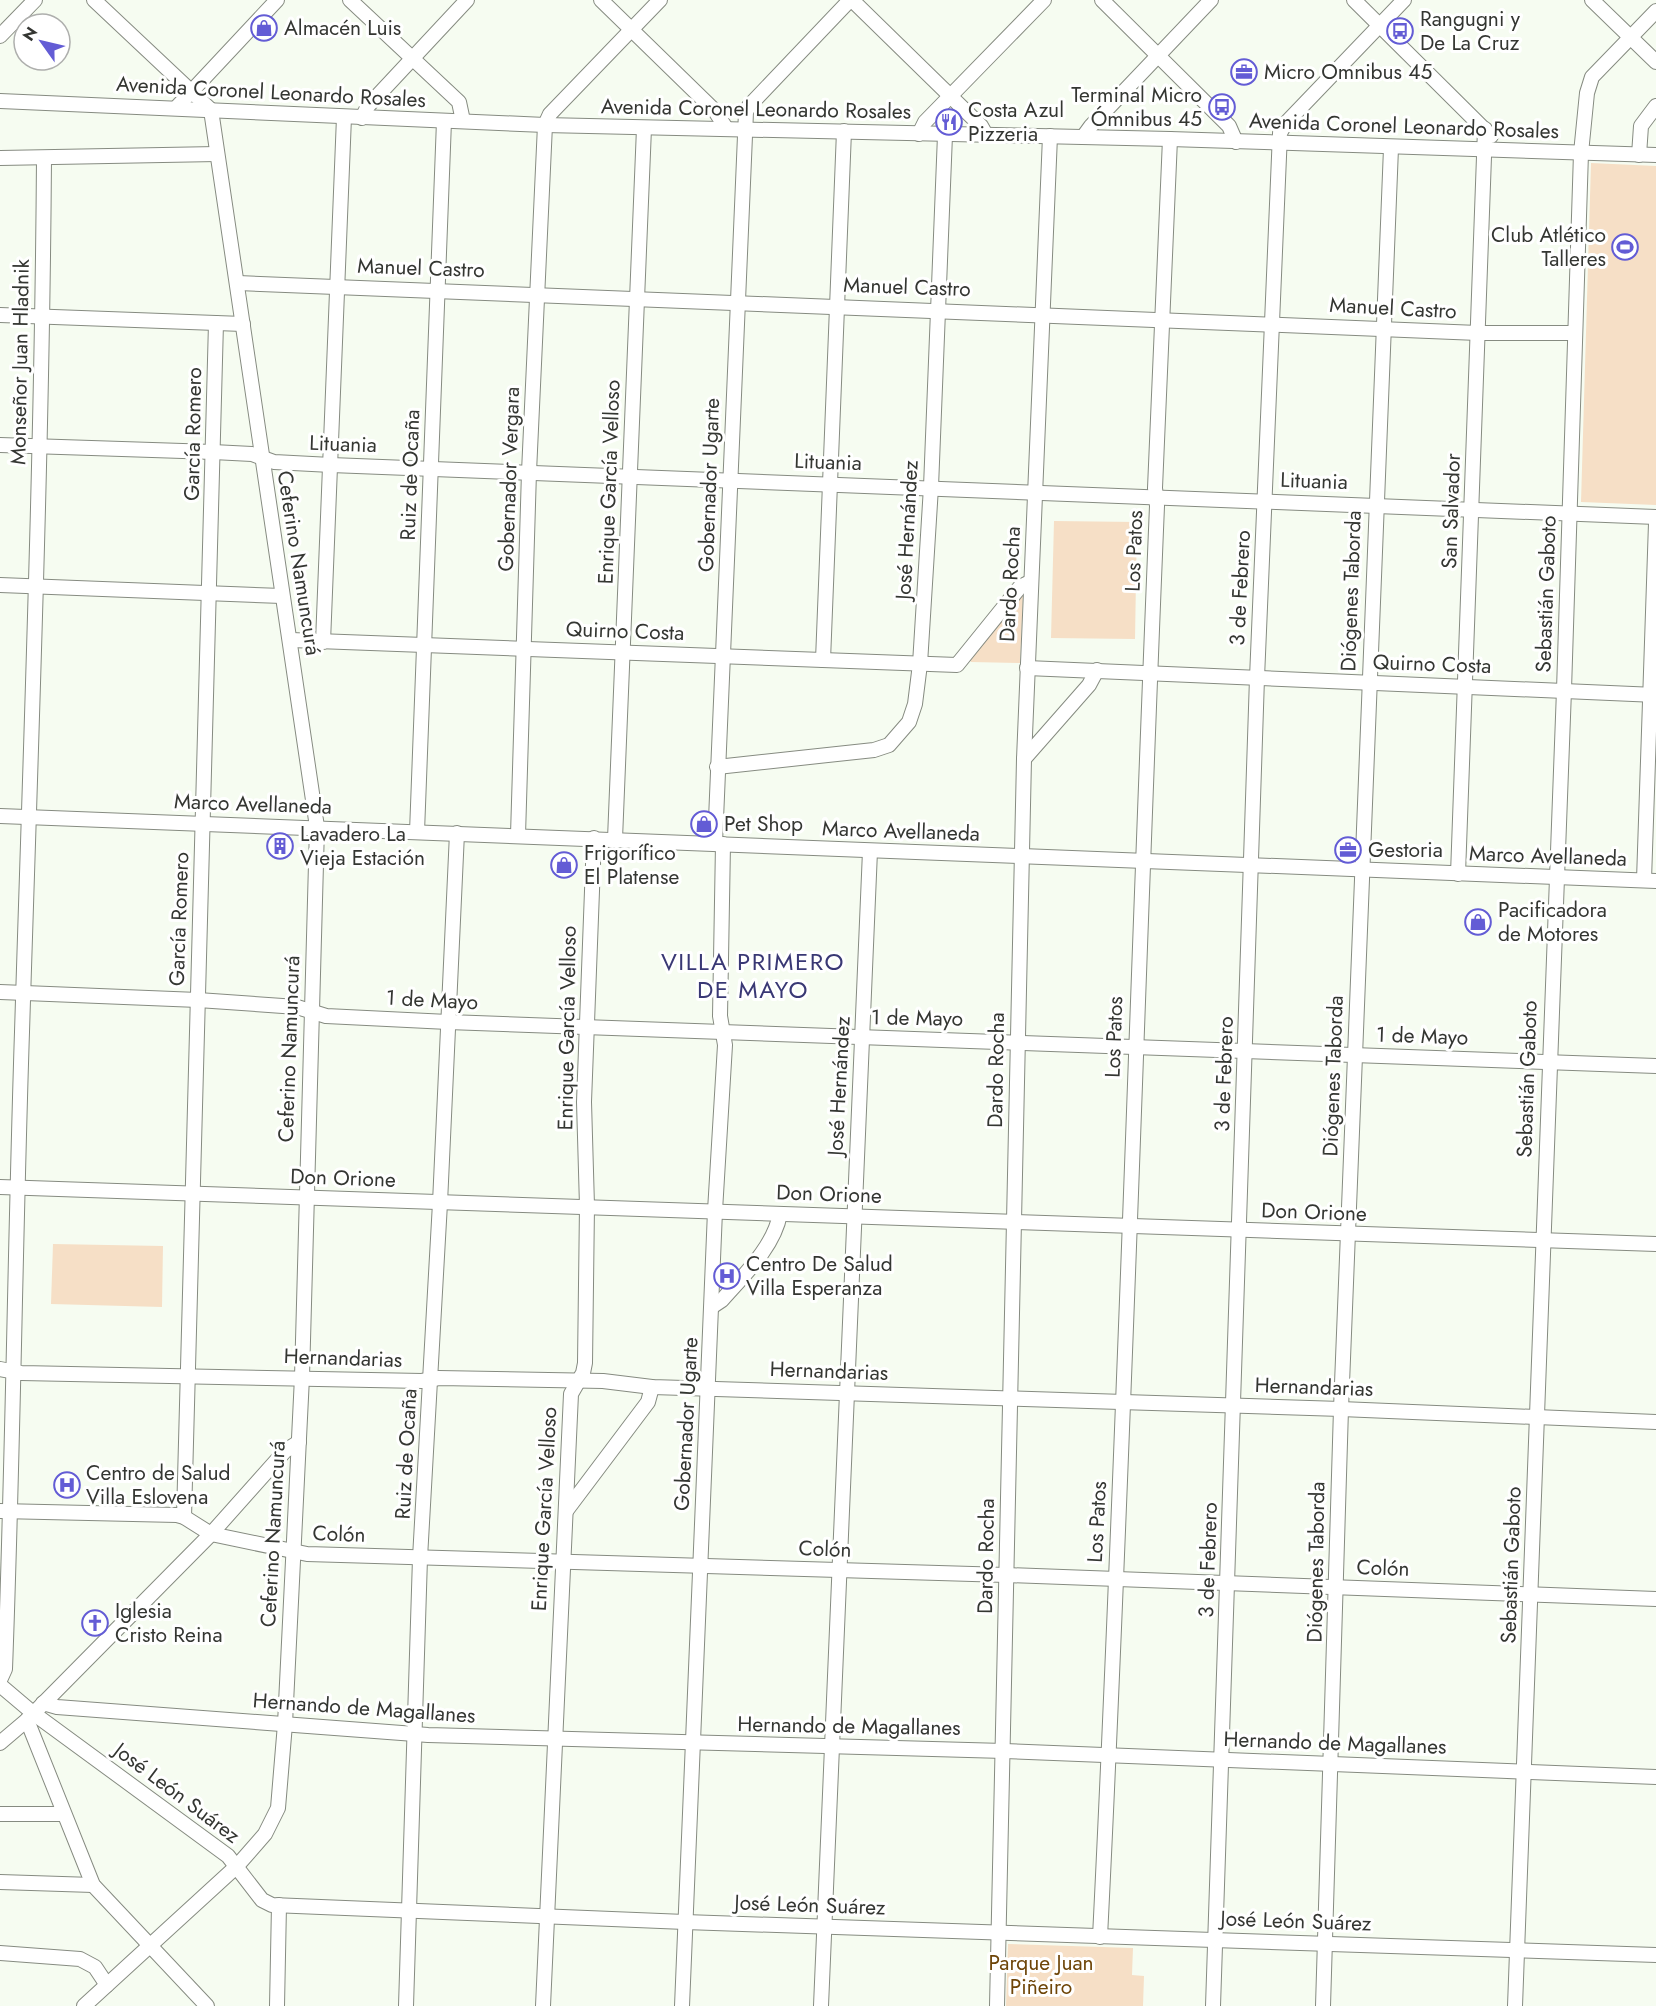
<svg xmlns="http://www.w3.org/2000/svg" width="1656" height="2006" font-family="Jost,sans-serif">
<rect width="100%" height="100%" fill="#f6fcf1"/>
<g fill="#f6dfc6">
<path d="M1591,163l65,3v339l-75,-3z"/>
<path d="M1054,521l83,1 -2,117 -84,-1z"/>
<path d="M1020,594l3,1 -3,68 -49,-1 -2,-5z"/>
<path d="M53,1244l110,2 -1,61 -111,-3z"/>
<path d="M1008,1944l125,4 -1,27 12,1 -1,30h-137z"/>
</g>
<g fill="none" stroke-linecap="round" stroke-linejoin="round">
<g stroke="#868b81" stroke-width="16">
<g id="minor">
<path d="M94,0l117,110"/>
<path d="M350,0l109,102 4,19"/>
<path d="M601,0l114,111 11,17"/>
<path d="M852,0l129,126 5,9"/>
<path d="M1102,0l127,126 7,16"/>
<path d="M1354,0l137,136"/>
<path d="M1592,0l64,62"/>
<path d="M0,36l35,-36"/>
<path d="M0,101l545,24 625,14 486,16"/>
<path d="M176,108l101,-108"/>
<path d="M362,118l6,-12 99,-106"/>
<path d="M919,134l6,-12 119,-122"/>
<path d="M1083,137l8,-11 120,-126"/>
<path d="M1639,155l2,-29 15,-20"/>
<path d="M0,158l217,-4"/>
<path d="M238,283l1240,50h96"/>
<path d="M0,315l243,9"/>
<path d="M0,445l213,7 39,2 22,8 57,3 1325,52"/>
<path d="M0,585l282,11"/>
<path d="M291,640l666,25 63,-78 10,-5"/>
<path d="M323,642l21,-525"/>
<path d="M823,660l21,-529"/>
<path d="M1027,668l629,27"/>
<path d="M1024,759l65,-74 8,-15"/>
<path d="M717,767l157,-17 15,-5 20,-23 6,-18 5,-40 11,-177 14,-352"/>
<path d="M0,816l1656,65"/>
<path d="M417,832l27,-711"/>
<path d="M518,835l11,-363 16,-347 5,-11 110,-114"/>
<path d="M615,839l29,-711"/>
<path d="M715,843l31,-731 3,-6 101,-106"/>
<path d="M1458,874l27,-745"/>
<path d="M1644,880l12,-357"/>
<path d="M0,992l198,8 99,7 29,9 122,6 1208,44"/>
<path d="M0,1187l1656,57"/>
<path d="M713,1306l9,-6c21,-24 52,-53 58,-86"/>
<path d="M0,1369l21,4 401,8 17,-3 164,3 49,6 689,22 315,13"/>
<path d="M0,1511l177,4 7,2 27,17 96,20 699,21 650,24"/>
<path d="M566,1511l82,-109 4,-15"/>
<path d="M184,1517l32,-1194"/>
<path d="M0,1680l5,-11c8,-212 10,-425 17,-637 9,-291 20,-582 22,-873"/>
<path d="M0,1685l33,28 195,143 34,44 10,5 413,17 971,33"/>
<path d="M43,1703l14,4 371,28 576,16 652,26"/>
<path d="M27,1720l66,165 114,121"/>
<path d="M0,1743l27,-23 184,-186 74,-83 14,-9"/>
<path d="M0,1814h63"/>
<path d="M0,1882l93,3"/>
<path d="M1100,1937c24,-477 37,-954 57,-1431l-2,-18 15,-349"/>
<path d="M0,1953l80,6 15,8 12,18"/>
<path d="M84,2006l153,-140 28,-32 13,-26 7,-84 17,-347 15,-550 -106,-717"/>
<path d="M277,2006l2,-101"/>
<path d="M406,2006l14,-448 20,-355 17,-370"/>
<path d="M543,2006l28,-612 12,-21 2,-10 2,-157 -3,-104 10,-264"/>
<path d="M682,2006l33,-795 10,-166 -5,-29 3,-172"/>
<path d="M821,2006l49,-1155"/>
<path d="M997,2006l27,-1247 26,-623"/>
<path d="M1213,2006l44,-1328 23,-545 5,-9 119,-124"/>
<path d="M1323,2006l18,-597 50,-1261"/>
<path d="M1515,2006l49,-1316 17,-537 6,-60 5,-16 64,-66"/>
</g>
</g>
<use href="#minor" stroke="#fff" stroke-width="14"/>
</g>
<defs>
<g id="shop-ring" transform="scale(1.35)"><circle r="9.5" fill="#fff" stroke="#635cd5" stroke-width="1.5"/><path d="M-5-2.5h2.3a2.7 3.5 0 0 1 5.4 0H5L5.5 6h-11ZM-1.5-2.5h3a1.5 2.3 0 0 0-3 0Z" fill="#635cd5"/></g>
<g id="bus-ring" transform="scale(1.35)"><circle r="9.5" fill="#fff" stroke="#635cd5" stroke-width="1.5"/><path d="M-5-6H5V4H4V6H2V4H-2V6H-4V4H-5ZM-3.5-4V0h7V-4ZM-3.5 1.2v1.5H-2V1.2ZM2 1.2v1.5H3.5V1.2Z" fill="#635cd5"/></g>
<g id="office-ring" transform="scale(1.35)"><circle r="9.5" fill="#fff" stroke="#635cd5" stroke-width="1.5"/><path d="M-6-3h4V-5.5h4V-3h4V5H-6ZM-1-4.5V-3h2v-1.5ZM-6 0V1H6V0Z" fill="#635cd5"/></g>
<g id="restaurant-ring" transform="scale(1.35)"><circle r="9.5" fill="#fff" stroke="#635cd5" stroke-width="1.5"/><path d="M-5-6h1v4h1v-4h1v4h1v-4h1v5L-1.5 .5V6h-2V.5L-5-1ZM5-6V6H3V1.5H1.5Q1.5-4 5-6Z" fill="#635cd5"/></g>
<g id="stadium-ring" transform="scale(1.35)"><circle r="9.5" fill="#fff" stroke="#635cd5" stroke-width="1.5"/><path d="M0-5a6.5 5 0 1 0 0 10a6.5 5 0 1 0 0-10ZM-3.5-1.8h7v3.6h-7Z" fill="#635cd5"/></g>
<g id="building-ring" transform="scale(1.35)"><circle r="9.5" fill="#fff" stroke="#635cd5" stroke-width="1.5"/><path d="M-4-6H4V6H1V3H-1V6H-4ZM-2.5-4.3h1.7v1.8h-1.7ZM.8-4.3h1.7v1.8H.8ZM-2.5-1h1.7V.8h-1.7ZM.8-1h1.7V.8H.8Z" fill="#635cd5"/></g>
<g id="hospital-ring" transform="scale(1.35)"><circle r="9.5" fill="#fff" stroke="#635cd5" stroke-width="1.5"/><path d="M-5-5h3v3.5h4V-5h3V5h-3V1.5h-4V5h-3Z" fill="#635cd5"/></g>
<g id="church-ring" transform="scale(1.35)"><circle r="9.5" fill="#fff" stroke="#635cd5" stroke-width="1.5"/><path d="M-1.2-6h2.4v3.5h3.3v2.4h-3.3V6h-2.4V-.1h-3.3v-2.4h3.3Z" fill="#635cd5"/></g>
</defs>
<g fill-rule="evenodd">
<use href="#shop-ring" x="264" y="28"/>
<use href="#bus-ring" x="1400" y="31"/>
<use href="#office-ring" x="1244" y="72"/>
<use href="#bus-ring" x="1222" y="107"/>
<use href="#restaurant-ring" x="949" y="122"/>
<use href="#stadium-ring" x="1625" y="247"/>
<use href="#shop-ring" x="704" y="824"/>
<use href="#building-ring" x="280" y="846"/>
<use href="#office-ring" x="1348" y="850"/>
<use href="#shop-ring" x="564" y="865"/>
<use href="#shop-ring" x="1478" y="922"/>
<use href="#hospital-ring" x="727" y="1276"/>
<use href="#hospital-ring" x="67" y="1485"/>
<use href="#church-ring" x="95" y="1623"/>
</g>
<g text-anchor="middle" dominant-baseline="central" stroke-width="6" stroke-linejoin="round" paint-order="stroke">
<g font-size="21" fill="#343632" stroke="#fff" text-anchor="start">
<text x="1420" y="19">Rangugni y<tspan x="1420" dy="24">De La Cruz</tspan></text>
<text x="284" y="28">Almacén Luis</text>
<text x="1264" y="72">Micro Omnibus 45</text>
<text x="1202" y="95" text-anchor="end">Terminal Micro<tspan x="1202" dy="24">Ómnibus 45</tspan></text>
<text x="968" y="110">Costa Azul<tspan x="968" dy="24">Pizzeria</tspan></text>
<text x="1606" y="235" text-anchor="end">Club Atlético<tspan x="1606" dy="24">Talleres</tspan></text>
<text x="724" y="824">Pet Shop</text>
<text x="300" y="834">Lavadero La<tspan x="300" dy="24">Vieja Estación</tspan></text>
<text x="1368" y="850">Gestoria</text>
<text x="584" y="853">Frigorífico<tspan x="584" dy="24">El Platense</tspan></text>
<text x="1498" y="910">Pacificadora<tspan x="1498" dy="24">de Motores</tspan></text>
<text x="746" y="1264">Centro De Salud<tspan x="746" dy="24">Villa Esperanza</tspan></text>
<text x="86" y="1473">Centro de Salud<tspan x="86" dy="24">Villa Eslovena</tspan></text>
<text x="115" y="1611">Iglesia<tspan x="115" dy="24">Cristo Reina</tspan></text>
</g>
<g font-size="21" fill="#343632" stroke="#fff">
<text transform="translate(271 92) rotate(3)">Avenida Coronel Leonardo Rosales</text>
<text transform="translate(756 109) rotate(1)">Avenida Coronel Leonardo Rosales</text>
<text transform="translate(1404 126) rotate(2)">Avenida Coronel Leonardo Rosales</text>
<text transform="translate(421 268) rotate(2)">Manuel Castro</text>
<text transform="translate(907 287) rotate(2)">Manuel Castro</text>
<text transform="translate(1393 308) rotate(3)">Manuel Castro</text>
<text transform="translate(20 362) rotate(-89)">Monseñor Juan Hladnik</text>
<text transform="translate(193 434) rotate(-89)">García Romero</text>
<text transform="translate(343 444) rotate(2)">Lituania</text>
<text transform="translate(828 462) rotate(2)">Lituania</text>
<text transform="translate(410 475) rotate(-88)">Ruiz de Ocaña</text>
<text transform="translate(509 479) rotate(-88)">Gobernador Vergara</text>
<text transform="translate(1314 481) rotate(2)">Lituania</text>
<text transform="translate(609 482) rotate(-88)">Enrique García Velloso</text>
<text transform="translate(709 485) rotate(-88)">Gobernador Ugarte</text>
<text transform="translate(1451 511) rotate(-88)">San Salvador</text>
<text transform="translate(907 530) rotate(-87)">José Hernández</text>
<text transform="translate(1134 551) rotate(-88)">Los Patos</text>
<text transform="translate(299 563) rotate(81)">Ceferino Namuncurá</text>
<text transform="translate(1010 584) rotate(-87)">Dardo Rocha</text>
<text transform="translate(1240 588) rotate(-87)">3 de Febrero</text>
<text transform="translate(1351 591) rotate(-88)">Diógenes Taborda</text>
<text transform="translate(1546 594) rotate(-88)">Sebastián Gaboto</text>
<text transform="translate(625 631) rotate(2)">Quirno Costa</text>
<text transform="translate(1432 664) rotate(2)">Quirno Costa</text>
<text transform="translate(253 804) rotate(2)">Marco Avellaneda</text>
<text transform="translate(901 831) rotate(2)">Marco Avellaneda</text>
<text transform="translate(1548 856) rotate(2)">Marco Avellaneda</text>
<text transform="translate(179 919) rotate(-88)">García Romero</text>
<text transform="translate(432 1000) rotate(3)">1 de Mayo</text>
<text transform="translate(917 1018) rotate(1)">1 de Mayo</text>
<text transform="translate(567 1028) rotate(-89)">Enrique García Velloso</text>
<text transform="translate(1422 1036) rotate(2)">1 de Mayo</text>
<text transform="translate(1114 1037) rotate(-88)">Los Patos</text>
<text transform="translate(289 1049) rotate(-88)">Ceferino Namuncurá</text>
<text transform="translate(996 1070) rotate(-89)">Dardo Rocha</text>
<text transform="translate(1224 1074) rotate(-88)">3 de Febrero</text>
<text transform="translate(1333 1076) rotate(-88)">Diógenes Taborda</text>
<text transform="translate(1527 1079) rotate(-88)">Sebastián Gaboto</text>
<text transform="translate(839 1086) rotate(-87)">José Hernández</text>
<text transform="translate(343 1178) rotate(2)">Don Orione</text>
<text transform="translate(829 1194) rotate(2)">Don Orione</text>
<text transform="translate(1314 1212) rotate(2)">Don Orione</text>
<text transform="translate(343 1358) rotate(2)">Hernandarias</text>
<text transform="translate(829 1371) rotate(2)">Hernandarias</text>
<text transform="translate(1314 1387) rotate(2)">Hernandarias</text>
<text transform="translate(686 1424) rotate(-87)">Gobernador Ugarte</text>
<text transform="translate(406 1454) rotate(-87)">Ruiz de Ocaña</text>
<text transform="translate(544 1509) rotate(-87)">Enrique García Velloso</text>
<text transform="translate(1097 1522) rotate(-87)">Los Patos</text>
<text transform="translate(273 1534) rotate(-87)">Ceferino Namuncurá</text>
<text transform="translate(339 1534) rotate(2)">Colón</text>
<text transform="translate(825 1549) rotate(2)">Colón</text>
<text transform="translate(986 1556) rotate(-89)">Dardo Rocha</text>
<text transform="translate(1208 1560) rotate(-88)">3 de Febrero</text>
<text transform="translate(1316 1562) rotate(-89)">Diógenes Taborda</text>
<text transform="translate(1511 1565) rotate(-88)">Sebastián Gaboto</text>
<text transform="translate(1383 1568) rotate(2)">Colón</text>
<text transform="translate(364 1708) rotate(4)">Hernando de Magallanes</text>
<text transform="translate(849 1726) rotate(1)">Hernando de Magallanes</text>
<text transform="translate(1335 1743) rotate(2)">Hernando de Magallanes</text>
<text transform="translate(177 1793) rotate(37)">José León Suárez</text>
<text transform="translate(810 1905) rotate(2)">José León Suárez</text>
<text transform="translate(1296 1921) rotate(2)">José León Suárez</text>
</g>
<g font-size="21" fill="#6e4508" stroke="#fff">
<text x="1041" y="1963">Parque Juan<tspan x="1041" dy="24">Piñeiro</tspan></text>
</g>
<g font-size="24" letter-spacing="1.5" fill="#393874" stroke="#fff">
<text x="753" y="961">VILLA PRIMERO<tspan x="753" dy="28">DE MAYO</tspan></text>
</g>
</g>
<g transform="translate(42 42) rotate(304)"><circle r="28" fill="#ffffff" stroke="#aeafad" stroke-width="1.5"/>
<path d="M0-4.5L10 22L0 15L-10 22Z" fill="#635cd5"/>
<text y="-9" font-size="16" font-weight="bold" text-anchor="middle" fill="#343632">N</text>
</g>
</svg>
